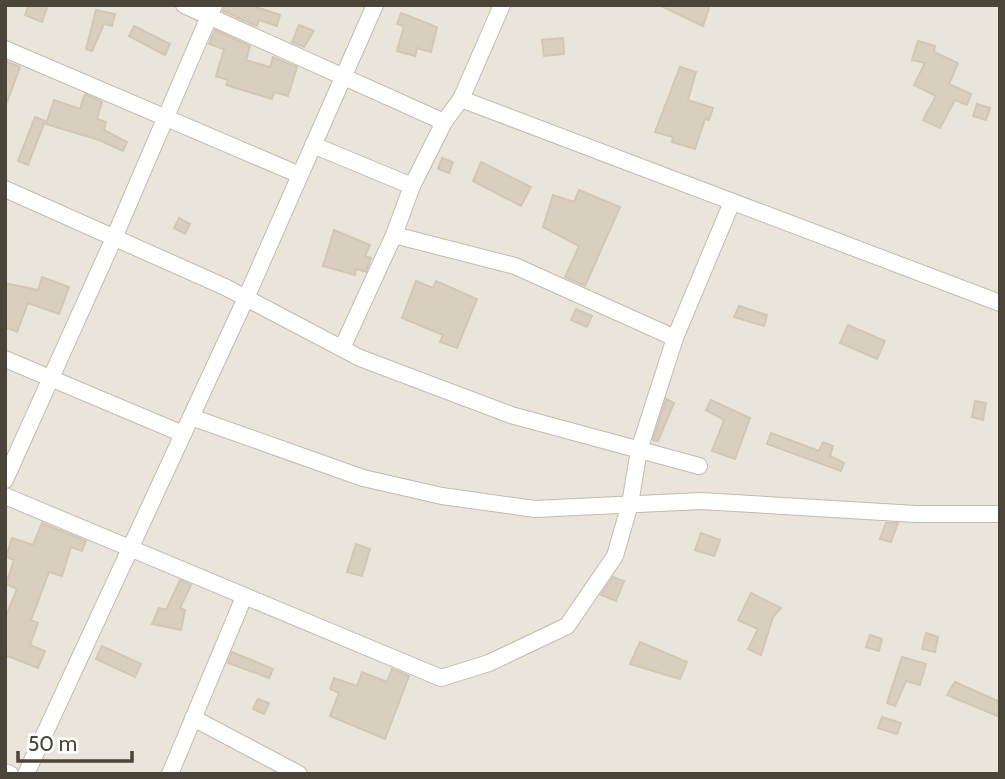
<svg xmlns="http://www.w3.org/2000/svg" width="1005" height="779" font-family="Cabin,sans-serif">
<rect width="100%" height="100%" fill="#f6f3ec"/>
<rect fill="#eae5da" x="5" y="5" width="995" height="769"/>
<g fill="#d8cfc1" stroke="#d3c7b4" stroke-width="2">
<path d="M29,5h19l-6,17 -17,-7z"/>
<path d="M225,5h25l30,10 -3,11 -18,-6 -2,6 -34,-15z"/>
<path d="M659,5h51l-7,21z"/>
<path d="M96,10l19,4 -3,12 -8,-2 -12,27 -6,-2z"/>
<path d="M401,13l36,14 -6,25 -14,-4 -2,8 -18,-5 7,-25 -7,-2z"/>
<path d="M299,25l15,6 -10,16 -12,-5z"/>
<path d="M134,26l36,18 -5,11 -36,-19z"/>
<path d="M215,30l35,16 -4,14 24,7 3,-10 24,10 -9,29 -14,-4 -2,7 -46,-14 2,-5 -12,-4 8,-27 -15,-5z"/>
<path d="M563,38l1,16 -20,2 -2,-16z"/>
<path d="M918,41l17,5 -1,6 24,11 -9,21 22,10 -4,11 -12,-5 -15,28 -17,-8 13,-24 -22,-11 11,-22 -13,-3z"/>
<path d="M5,61l15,6 -13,35h-2z"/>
<path d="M680,67l16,5 -8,28 25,8 -4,12 -4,-1 -10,30 -23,-7 1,-5 -18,-5z"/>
<path d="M85,94l17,8 -5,17 9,3 -2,8 23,12 -4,9 -24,-11 -53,-16 8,-24 26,9z"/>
<path d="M977,104l13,4 -4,12 -13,-4z"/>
<path d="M35,117l10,4 -17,44 -10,-4z"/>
<path d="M442,158l11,4 -4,11 -11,-4z"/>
<path d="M481,162l50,25 -10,19 -48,-25z"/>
<path d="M579,190l41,17 -35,79 -20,-9 14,-31 -36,-19 10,-32 21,7z"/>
<path d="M179,218l11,6 -5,10 -11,-6z"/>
<path d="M334,230l36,15 -5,11 6,2 -5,14 -10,-3 -1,6 -32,-9z"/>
<path d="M42,277l27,10 -10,27 -31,-11 -11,29 -12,-5v-44l33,7z"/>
<path d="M416,281l17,7 3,-7 41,18 -20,49 -17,-6 3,-7 -41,-17z"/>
<path d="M739,306l28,9 -3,11 -30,-9z"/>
<path d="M576,309l16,7 -5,11 -16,-7z"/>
<path d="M848,325l37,16 -8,18 -37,-16z"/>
<path d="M666,399l8,4 -16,38 -5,-1z"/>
<path d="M711,400l39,18 -15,41 -23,-8 12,-31 -18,-10z"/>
<path d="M975,401l11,2 -3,17 -11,-3z"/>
<path d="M771,433l48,18 4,-9 10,4 -3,10 14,7 -3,8 -74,-27z"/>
<path d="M42,523l44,18 -4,10 -11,-4 -9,29 -13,-4 -18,48 7,3 -8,22 15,6 -7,17 -33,-13v-37l12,-29 -11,-5 8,-24 -8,-3 6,-19 21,7z"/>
<path d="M886,523h12l-7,19 -11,-3z"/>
<path d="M701,533l19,7 -6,16 -19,-6z"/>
<path d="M356,544l14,5 -8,27 -15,-4z"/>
<path d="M613,577l11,4 -8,20 -15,-6z"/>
<path d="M180,580l11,5 -11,23 5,2 -4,20 -29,-6 7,-16 7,2z"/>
<path d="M751,593l30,15 -8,9 -12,38 -13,-6 10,-20 -20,-9z"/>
<path d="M926,633l12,4 -3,15 -13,-3z"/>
<path d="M870,635l12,4 -3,12 -13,-4z"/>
<path d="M640,642l47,20 -7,17 -50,-15z"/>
<path d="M102,646l39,18 -6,13 -39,-18z"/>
<path d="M232,652l41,17 -4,9 -41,-15z"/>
<path d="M902,657l24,7 -6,21 -14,-4 -11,25 -8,-3z"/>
<path d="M392,669l17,7 -24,63 -55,-23 9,-23 -9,-4 4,-11 23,8 5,-14 25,10z"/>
<path d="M955,682l45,20v15l-53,-22z"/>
<path d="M258,699l11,4 -5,11 -11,-5z"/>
<path d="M882,717l19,6 -4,11 -19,-6z"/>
</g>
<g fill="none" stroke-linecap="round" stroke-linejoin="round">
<g stroke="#c2bbae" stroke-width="18">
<g id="minor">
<path d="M184,5l260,117"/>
<path d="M5,49l295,126"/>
<path d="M461,99l539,204"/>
<path d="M313,145l99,41"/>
<path d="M5,189l220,98 135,71 151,57 188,51"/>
<path d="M394,235l121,31 160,72"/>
<path d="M343,346l51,-111 18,-49 32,-64 17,-23 41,-94"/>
<path d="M5,359l178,75"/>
<path d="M191,417l172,61 79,18 93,13 166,-8 215,13h84"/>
<path d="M5,480l109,-242 100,-233"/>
<path d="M5,496l436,182 48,-15 78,-37 48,-70 15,-52 9,-54 36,-112 57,-136"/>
<path d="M193,718l106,56"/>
<path d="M5,772l5,2"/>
<path d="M26,774l220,-476 129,-293"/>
<path d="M170,774l74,-177"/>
</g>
</g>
<use href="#minor" stroke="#fff" stroke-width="16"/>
</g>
<rect width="1005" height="779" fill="none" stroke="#4b4439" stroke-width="14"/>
<path d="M18 751v10h114v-10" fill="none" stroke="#4b4439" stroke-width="3.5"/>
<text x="28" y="751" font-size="21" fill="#4b4439" stroke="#ffffff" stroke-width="5" paint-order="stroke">50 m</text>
</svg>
